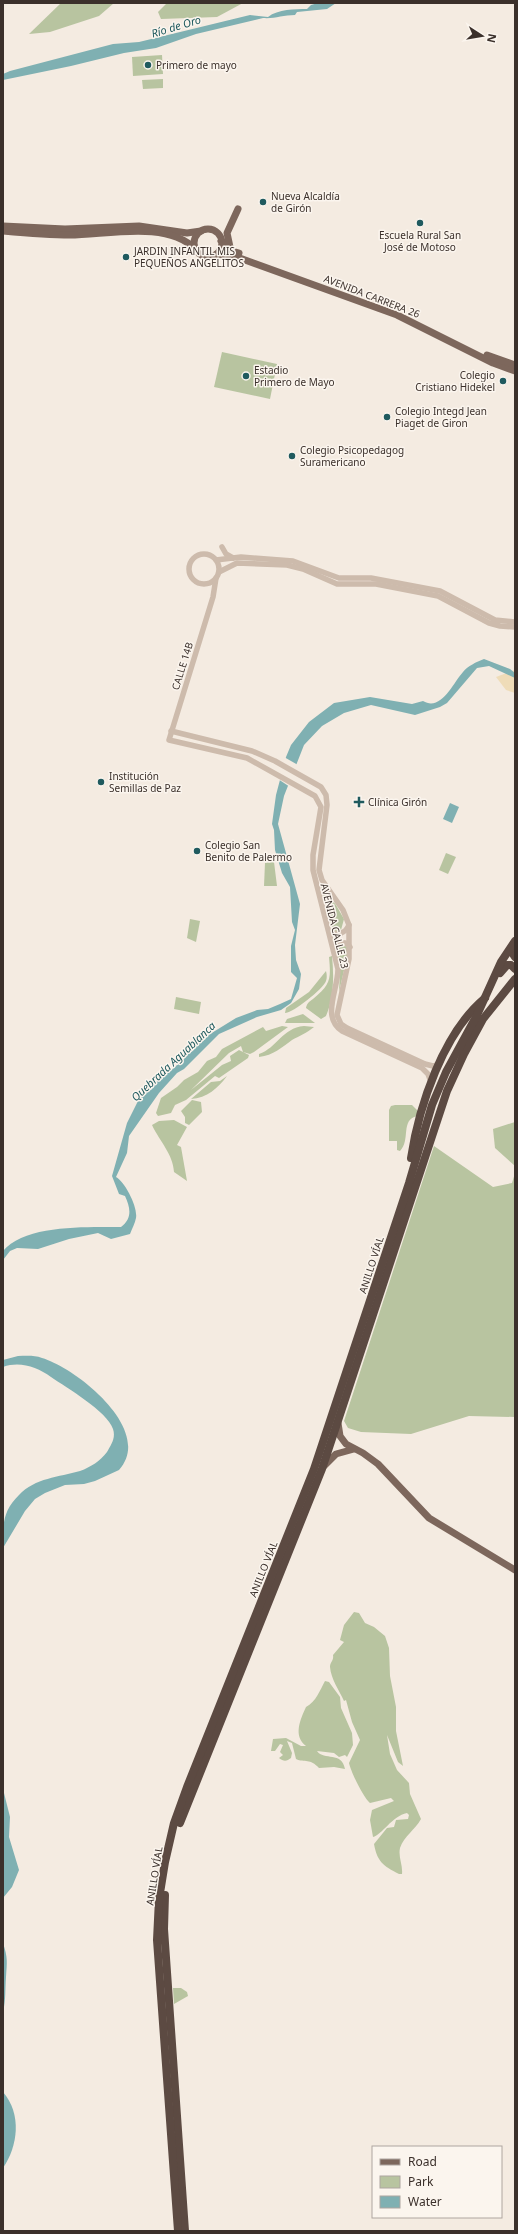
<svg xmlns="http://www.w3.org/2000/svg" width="518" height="2234" font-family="'Noto Sans',sans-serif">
<rect width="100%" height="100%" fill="#f4ebe1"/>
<g fill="#b8c4a0">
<path d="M61,3h53l-15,13 -49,16 -21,2z"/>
<path d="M167,3h76l-26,14 -56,2 -3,-7z"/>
<path d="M162,55l1,19 -30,2 -1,-19z"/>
<path d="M163,79v9l-20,1 -1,-9z"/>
<path d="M222,352l55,12 -7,35 -56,-12z"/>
<path d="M446,853l10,4 -8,17 -9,-4z"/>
<path d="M274,862l3,24h-13l1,-23z"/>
<path d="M321,887l15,18 8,14 -3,11 -6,1 -3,-4z"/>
<path d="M190,919l10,2 -4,21 -9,-4z"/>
<path d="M342,945l6,2v6l-9,39 1,-20 -3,-22z"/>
<path d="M332,956c2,20 2,41 -6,60l-5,3 -15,-11c1,-5 3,-6 7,-9 18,-15 18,-20 16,-42z"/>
<path d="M326,971c1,4 1,7 0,10 -3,8 -33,32 -41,32l1,-5 23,-16z"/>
<path d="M176,997l25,5 -2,12 -25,-5z"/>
<path d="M303,1014l12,9h-30l2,-4z"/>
<path d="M282,1026l6,1 -34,25 -4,2 -7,-2 -2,-6 -12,7 -38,37 31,-25 9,-4 -1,-5 9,-6 10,5 -1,3 -29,20 -4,-2 -29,24 -11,5 -4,8 -13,3 -2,-3 5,-15 16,-11 7,-7 14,-8 9,-11 9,-4 6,-8 41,-22 3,4z"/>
<path d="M304,1026l10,1c-7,6 -15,9 -22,13 -11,8 -18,15 -33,17v-3c18,-6 23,-26 45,-28z"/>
<path d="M227,1076c-9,12 -20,22 -36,23l20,-17 9,-1z"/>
<path d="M192,1100l9,2 1,10 -13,13 -4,-2v-6l-4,-6z"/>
<path d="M395,1105h17l6,6 -1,5c-17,4 -6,24 -17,35l-3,-1v-9h-8v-31l2,-4z"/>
<path d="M174,1120l13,7 -10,18 4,2 6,34 -13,-9c-1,-18 -14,-30 -22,-47l7,-4z"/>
<path d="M515,1122v44l-20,-18 -2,-19z"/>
<path d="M434,1146l59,41 19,-4 3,-10v244l-46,-1 -58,18 -50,-2 -13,-4 -4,-7z"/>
<path d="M354,1612l5,1 6,10 9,4 11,9 4,12 1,28 6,31v24l7,35 -5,-4 -11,-27 3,19 7,16 12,13 1,11 11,25c-6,11 -17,17 -21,29 -2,9 3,17 2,26h-3c-16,-8 -22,-13 -25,-30l13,-16 7,-1 2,-7 12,-1 1,-4 -2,-2c-15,3 -25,22 -34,24l-3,-17 2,-10 22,-9 -3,-3 -21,5c-7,-6 -19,-31 -21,-40l11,-23 -8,-18 -6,-22 -2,1c-5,-11 -13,-22 -14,-34 0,-5 4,-6 3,-12l11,-13 -4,-2 4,-15z"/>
<path d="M325,1681l4,1 11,15 1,11 11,25 1,12 -6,12 -2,-2 -6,2 -5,-4 -17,-2c7,10 25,0 28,18l-11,-2 -15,1c-9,-10 -14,-5 -23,-9l-4,-16 -5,-2 5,12 -1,5c-4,3 -7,4 -12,0l4,-3 -3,-3 3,-7 -3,-1 -5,7h-4l2,-12 13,-1 15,8h5c-13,-10 -6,-26 0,-39 10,-5 14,-17 19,-26z"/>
<path d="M173,1988h8l6,4 1,4 -14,8z"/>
</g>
<path fill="#efdcb8" d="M515,670v23l-9,-3 -10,-13z"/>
<g fill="#7fb0b2">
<path d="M318,3h18l-9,6 -30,3 -2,3c-12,0 -21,4 -32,3l-67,16 -40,14 -32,5 -53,13 -68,14v-6l7,-3 103,-27 26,-2 111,-27 18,2c10,-8 27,-8 39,-8l4,-4z"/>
<path d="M484,659l26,10 5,4v5l-26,-12 -12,2 -30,35 -7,4 -25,8 -44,-10 -27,8 -22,13 -18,19 -20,51 -6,28 22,80 -5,41 1,15 5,14 -2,15 -8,14 -10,7 -24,7 -38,17 -35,35 -7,4 -18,20 -30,43 -2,17 -11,24c9,5 22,30 20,41 -1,5 -4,11 -6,16l-19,5 -13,-6 -29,6 -31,10 -21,-1 -7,3 -7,9v-9c22,-27 86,-24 118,-24 12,-9 9,-20 4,-31l-6,-2 -7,-18 15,-53 16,-32 20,-14 20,-17 19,-21 34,-21 21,-8 11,-1 12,-5 11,-5 6,-21 -6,-6v-26l4,-16 -3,-8 -2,-35 -8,-14 -7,-23 -1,-20 -2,-6 4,-29 10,-38 5,-12 18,-23 25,-19 36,-6 42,7 11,-3c18,11 30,-18 40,-29 5,-6 13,-10 21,-13z"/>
<path d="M450,803l9,4 -7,16 -9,-4z"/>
<path d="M18,1356c8,0 16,-1 24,2 34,10 113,72 77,112l-24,11 -11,3 -19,1 -20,8 -10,6 -10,12 -22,37c0,-23 -1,-36 16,-53 16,-17 40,-18 61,-24 11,-4 20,-10 27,-19 4,-7 9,-14 6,-23 -6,-18 -46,-41 -62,-52 -14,-10 -31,-16 -48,-10v-7z"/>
<path d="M3,1789l7,28 -1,20 10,33 -7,17 -9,11z"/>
<path d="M3,1943c5,15 4,19 3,34 -1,14 0,21 -3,36z"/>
<path d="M3,2092c19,22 15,54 0,76z"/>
</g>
<path fill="#f4ebe1" d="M284,757l14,8 -8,22 -12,-8z"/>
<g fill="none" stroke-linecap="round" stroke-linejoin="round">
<g stroke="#cdbbac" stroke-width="5.5">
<path d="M222,547l4,7 7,4"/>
<circle cx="204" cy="569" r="15"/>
<path d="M216,560l25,-3 52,4 46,17h32l69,13 55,29 20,2"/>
<path d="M219,572l18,-9 50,2 16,4 34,15h39l62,12 51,27 11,3 15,1"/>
<path d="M216,578l-3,19 -44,143 78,18 68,38 6,11 -8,48v15l25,99c0,21 -17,48 4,62l80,37 6,6 3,8"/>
<path d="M171,731l81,20 23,10 46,26 5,8 1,10 -8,65 3,10 21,30 6,15v34l-12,56 4,9 6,4 78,36 8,2 6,-2"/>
<path d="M329,931c8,5 16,3 20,-6"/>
<path d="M334,950c3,-8 11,-10 16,-3"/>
</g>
<g stroke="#7d675c" stroke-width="7">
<path d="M3,226l62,3 74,-3 48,7 14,-2"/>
<circle cx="208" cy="243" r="14"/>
<path d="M3,231c22,2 45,4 67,4 36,0 97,-15 125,14"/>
<path d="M221,241l11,10 7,2"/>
<path d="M230,247l-3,-14 11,-24"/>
<path d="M217,254l17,2 163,59 96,48 22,8"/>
<path d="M487,355l28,10"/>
<path d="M338,1423l2,13 6,8 17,9 15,11 51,54 86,52"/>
<path d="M324,1466l12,-12 18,-5"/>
</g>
<g stroke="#5c4a42" stroke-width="8">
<path d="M515,948l-2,6 2,3"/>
<path d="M500,973l7,-8h4l4,4"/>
<path d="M411,1158c8,-52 32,-125 74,-160"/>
<path d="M180,1823l142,-354 125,-378 17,-37 19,-35 32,-40"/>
<path d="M165,1895l-1,34 21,302"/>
<path d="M178,2231l-21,-291 2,-41 6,-37 9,-39 13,-36 127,-318 95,-286 23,-78 14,-33 31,-57 24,-53 14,-21"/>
</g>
</g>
<g fill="#1f5a5e" stroke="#fbf5ee" stroke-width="1.5">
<circle cx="148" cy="65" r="4"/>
<circle cx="263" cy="202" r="4"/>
<circle cx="420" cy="223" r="4"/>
<circle cx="126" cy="257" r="4"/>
<circle cx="246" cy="376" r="4"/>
<circle cx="503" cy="381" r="4"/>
<circle cx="387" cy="417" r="4"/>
<circle cx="292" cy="456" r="4"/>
<circle cx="101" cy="782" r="4"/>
<path d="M357 796h4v4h4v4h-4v4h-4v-4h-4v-4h4z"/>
<circle cx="197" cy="851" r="4"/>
</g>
<g text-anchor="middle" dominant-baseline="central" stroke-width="3" stroke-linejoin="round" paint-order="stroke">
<g font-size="10" fill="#3b302b" stroke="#fbf5ee" text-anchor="start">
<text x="156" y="65">Primero de mayo</text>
<text x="271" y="196">Nueva Alcaldía<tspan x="271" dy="12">de Girón</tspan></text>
<text x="420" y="235" text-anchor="middle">Escuela Rural San<tspan x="420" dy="12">José de Motoso</tspan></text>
<text x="134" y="251">JARDIN INFANTIL MIS<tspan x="134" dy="12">PEQUEÑOS ANGELITOS</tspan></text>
<text x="254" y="370">Estadio<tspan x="254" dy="12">Primero de Mayo</tspan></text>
<text x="495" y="375" text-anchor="end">Colegio<tspan x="495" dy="12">Cristiano Hidekel</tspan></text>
<text x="395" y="411">Colegio Integd Jean<tspan x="395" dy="12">Piaget de Giron</tspan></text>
<text x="300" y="450">Colegio Psicopedagog<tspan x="300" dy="12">Suramericano</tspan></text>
<text x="109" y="776">Institución<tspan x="109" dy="12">Semillas de Paz</tspan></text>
<text x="368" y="802">Clínica Girón</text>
<text x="205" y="845">Colegio San<tspan x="205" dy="12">Benito de Palermo</tspan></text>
</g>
<g font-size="10" fill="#3b302b" stroke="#fbf5ee">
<text transform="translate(372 296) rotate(21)">AVENIDA CARRERA 26</text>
<text transform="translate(182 666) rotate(-73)">CALLE 14B</text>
<text transform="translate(335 926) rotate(76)">AVENIDA CALLE 23</text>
<text transform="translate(371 1265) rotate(-72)">ANILLO VÍAL</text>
<text transform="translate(263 1569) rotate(-68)">ANILLO VÍAL</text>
<text transform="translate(154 1876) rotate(-81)">ANILLO VÍAL</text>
</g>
<g font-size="11" font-style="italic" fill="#1f5a5e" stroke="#fbf5ee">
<text transform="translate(176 26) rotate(-17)">Río de Oro</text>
<text transform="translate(173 1061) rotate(-43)">Quebrada Aguablanca</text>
</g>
</g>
<rect width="518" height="2234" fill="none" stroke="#3b302b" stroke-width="8"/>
<rect x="372" y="2146" width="130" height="72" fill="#fbf5ee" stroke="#aea6a0"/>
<rect x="380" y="2159" width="20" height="6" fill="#7d675c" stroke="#aea6a0"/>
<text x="408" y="2166" font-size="12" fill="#3b302b">Road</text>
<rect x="380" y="2176" width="20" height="12" fill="#b8c4a0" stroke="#aea6a0"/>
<text x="408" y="2186" font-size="12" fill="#3b302b">Park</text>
<rect x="380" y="2196" width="20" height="12" fill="#7fb0b2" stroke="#aea6a0"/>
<text x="408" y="2206" font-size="12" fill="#3b302b">Water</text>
<g transform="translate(482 36) rotate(102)" stroke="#fbf5ee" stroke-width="3" paint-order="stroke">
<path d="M0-3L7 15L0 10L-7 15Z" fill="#3b302b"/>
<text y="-6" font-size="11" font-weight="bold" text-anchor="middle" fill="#3b302b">N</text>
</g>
</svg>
